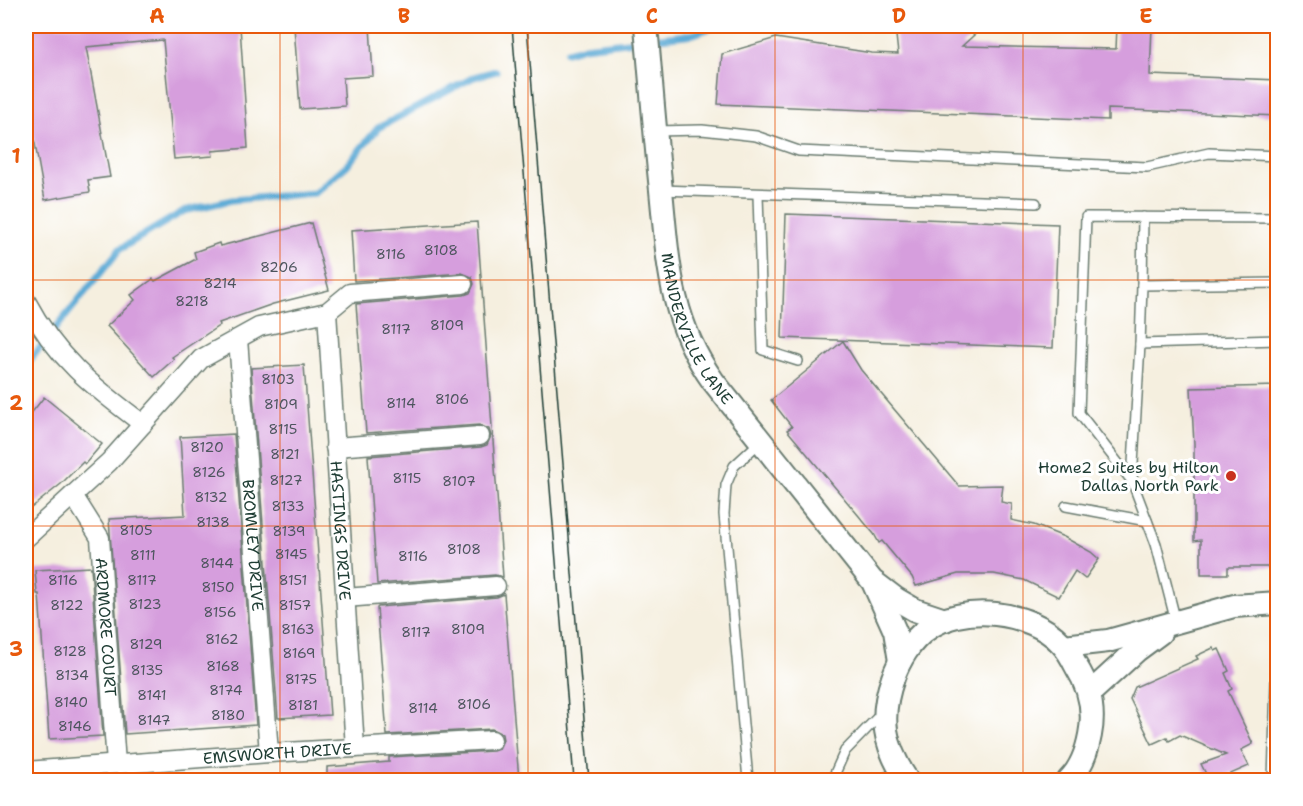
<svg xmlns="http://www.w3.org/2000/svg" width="1303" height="806" font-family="'Shantell Sans',sans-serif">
<rect width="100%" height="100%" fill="#fff"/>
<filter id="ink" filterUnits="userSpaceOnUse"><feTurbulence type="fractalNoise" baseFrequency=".0167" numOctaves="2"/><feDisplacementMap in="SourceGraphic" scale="12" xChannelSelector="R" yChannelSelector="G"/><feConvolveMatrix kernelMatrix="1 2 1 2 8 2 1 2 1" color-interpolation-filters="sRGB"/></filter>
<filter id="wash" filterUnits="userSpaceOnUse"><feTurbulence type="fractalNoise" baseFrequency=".008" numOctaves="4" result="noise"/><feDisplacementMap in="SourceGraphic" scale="24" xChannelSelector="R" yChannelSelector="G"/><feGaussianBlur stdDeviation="1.35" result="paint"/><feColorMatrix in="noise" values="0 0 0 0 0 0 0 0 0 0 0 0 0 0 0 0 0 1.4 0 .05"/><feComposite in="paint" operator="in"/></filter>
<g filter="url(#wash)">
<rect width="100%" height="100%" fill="#f5efdf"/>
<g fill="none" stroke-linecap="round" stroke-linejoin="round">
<g stroke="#5dabd6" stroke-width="7">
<path d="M567,52l17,-5 110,-13 22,-8"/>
<path d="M26,365l94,-116 64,-38 48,-11 83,-7 32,-28 31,-37 96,-51 22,-6"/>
</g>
</g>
<g id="blocks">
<g fill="#d69edd">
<path d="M26,26h214l8,122 -36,3 1,5 -39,3 -11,-119 -77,7 24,130 -22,3 2,12 -45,8 -19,-107z"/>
<path d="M294,26h76l3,50 -30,2 2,28 -45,3z"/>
<path d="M895,26h89l-22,20 154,3 1,-23h35l-2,49 128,5v36l-170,-7v11l-390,-16 4,-50 54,-16 96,15 26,1z"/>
<path d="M786,214l272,10 -5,124 -271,-10z"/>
<path d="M477,222l26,355 -8,-2 -118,9 -9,-128 113,-9 6,-2 4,-9 -2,-7 -10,-4 -113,8 -10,-129 108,-9 6,-2 4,-9 -2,-7 -10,-4 -108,8 -3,-51z"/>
<path d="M311,223l18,67 -56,14 -54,19 1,2 -48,32 2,2 -20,18 -47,-51 28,-26 -4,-5 22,-16 2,2 41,-22 -2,-7 25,-9 1,3z"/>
<path d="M843,341l18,29 98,116 44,-1 -2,17 11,2 -1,16 23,5 30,12 27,15 8,7 -14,20 -10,-8 -16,26 -35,-17 -30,-6h-36l-42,12 -4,-9 -30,-36 -3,2 -5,-9 -87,-104 5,-3 -21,-27z"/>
<path d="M304,365l26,350 -52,3 -27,-350z"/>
<path d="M1278,386l-1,181h-49v7h-27v-34l-7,1v-97l-3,-56z"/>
<path d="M44,397l58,47 -17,20 -2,-2 -22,22 -35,28v-92z"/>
<path d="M234,434l22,291 -131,9 -16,-215 76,-4 -5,-78z"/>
<path d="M91,567l12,169 -54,3 -10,-145h-2l-2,-24z"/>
<path d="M504,594l15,186h-192v-13l62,-5v-5l104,-6 6,-2 4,-9 -1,-6 -10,-5 -105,6 -10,-127 1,-1 119,-10z"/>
<path d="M1213,648l2,3 4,-2 10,22 -4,2 7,16 -4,2 25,53 -12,6 8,16 -32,14h-8l-8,-16 25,-9 -46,-20 -11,6 -2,-4 -15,7 -22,-45 5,-12 63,-28 -2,-3z"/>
</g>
</g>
</g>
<g filter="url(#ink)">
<use href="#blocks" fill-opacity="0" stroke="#6a7b70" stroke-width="1.5"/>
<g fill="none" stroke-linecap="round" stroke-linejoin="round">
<g stroke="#6a7b70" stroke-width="12">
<g id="service">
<path d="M655,131l47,-1 54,6 43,15 348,16 62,-14 69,3"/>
<path d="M661,190l375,13"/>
<path d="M758,195l5,155 35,11"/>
<path d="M1142,285l1,-68"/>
<path d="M1140,344l2,-59 136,-2"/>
<path d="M1132,481l8,-137 138,-4"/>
<path d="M1066,506l81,15"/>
<path d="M1176,622l-20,-78 -24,-63 -53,-68 7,-196 192,1"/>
<path d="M748,780l-24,-266 2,-29 8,-19 26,-24"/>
<path d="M832,780l13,-29 37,-38"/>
<path d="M876,780l26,-7"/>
<path d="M1273,780l5,-167"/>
</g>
</g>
<g stroke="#6a7b70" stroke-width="21">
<g id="minor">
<path d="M26,301c30,57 66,85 117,123"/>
<path id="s1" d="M327,312l28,436"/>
<path id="s2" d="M238,339l31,414"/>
<path d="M335,447l145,-11"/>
<path id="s3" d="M73,495l27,43 16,226"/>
<path d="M26,538l83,-76 92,-103 58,-32 68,-15 23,-19 113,-9"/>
<path d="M345,598l151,-12"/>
<path id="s4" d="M26,771l243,-18 223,-13"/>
</g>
</g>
<g stroke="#6a7b70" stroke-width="26">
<g id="tertiary">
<path id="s5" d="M646,26c5,54 9,109 15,164 7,71 9,131 52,191l160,201 22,49 5,30"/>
<path d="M875,583l21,16 19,11 30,10"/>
<path d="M1064,646l44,-5 126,-35 44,-3"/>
<path d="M1090,693l47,-43 23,-17"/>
<path d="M907,780c-23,-34 -28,-63 -14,-102 6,-18 18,-37 33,-48 36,-28 105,-19 135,13 7,7 11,15 15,23 14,22 19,44 14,69 -3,16 -9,33 -21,45"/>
</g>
</g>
<use href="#service" stroke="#fff" stroke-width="9"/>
<use href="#minor" stroke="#fff" stroke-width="18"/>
<use href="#tertiary" stroke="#fff" stroke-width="22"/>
<g stroke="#1f3d34" stroke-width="1.5">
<path d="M512,26l62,754"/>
<path d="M527,26l62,754"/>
</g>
</g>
</g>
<path fill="none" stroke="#e8590c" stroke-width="1.5" stroke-opacity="0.55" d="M280,26v754M528,26v754M775,26v754M1023,26v754M26,280h1252M26,526h1252"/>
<circle fill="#c8321e" stroke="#fff" stroke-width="2" cx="1231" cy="476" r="6"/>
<g text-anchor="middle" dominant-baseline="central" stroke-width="6" stroke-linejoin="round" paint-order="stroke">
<g font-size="14" fill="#4d555e">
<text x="441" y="250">8108</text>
<text x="391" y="254">8116</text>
<text x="279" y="267">8206</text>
<text x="220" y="283">8214</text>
<text x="192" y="301">8218</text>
<text x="447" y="325">8109</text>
<text x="396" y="329">8117</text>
<text x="278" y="379">8103</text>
<text x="452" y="399">8106</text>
<text x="401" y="403">8114</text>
<text x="281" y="404">8109</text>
<text x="283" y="429">8115</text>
<text x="207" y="447">8120</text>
<text x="285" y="454">8121</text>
<text x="209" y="472">8126</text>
<text x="407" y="478">8115</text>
<text x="286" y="480">8127</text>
<text x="459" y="481">8107</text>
<text x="211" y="497">8132</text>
<text x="288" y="506">8133</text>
<text x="213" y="522">8138</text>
<text x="136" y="530">8105</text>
<text x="289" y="531">8139</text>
<text x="464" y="549">8108</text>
<text x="291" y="554">8145</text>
<text x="143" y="555">8111</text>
<text x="413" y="556">8116</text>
<text x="217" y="563">8144</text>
<text x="63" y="580">8116</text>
<text x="142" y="580">8117</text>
<text x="293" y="580">8151</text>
<text x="218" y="587">8150</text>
<text x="145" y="604">8123</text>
<text x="67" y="605">8122</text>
<text x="295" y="605">8157</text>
<text x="220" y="612">8156</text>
<text x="298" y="629">8163</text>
<text x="468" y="629">8109</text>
<text x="416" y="632">8117</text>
<text x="222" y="639">8162</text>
<text x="146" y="644">8129</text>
<text x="70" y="651">8128</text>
<text x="299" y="653">8169</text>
<text x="223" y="666">8168</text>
<text x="147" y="670">8135</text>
<text x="72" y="675">8134</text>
<text x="301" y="679">8175</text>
<text x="226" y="690">8174</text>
<text x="152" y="695">8141</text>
<text x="71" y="702">8140</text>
<text x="474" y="704">8106</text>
<text x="303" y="705">8181</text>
<text x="423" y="708">8114</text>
<text x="228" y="715">8180</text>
<text x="154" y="720">8147</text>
<text x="75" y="726">8146</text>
</g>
<g font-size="16" fill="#1f3d34" stroke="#fff">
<text stroke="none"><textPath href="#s5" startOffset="310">MANDERVILLE LANE</textPath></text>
<text stroke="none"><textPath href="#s1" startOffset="219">HASTINGS DRIVE</textPath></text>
<text stroke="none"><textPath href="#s2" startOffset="207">BROMLEY DRIVE</textPath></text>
<text stroke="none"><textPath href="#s3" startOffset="140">ARDMORE COURT</textPath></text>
<text stroke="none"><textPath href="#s4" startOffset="252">EMSWORTH DRIVE</textPath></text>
</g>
<g font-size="16" fill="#1f3d34" stroke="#fff" text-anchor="end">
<text x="1219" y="467">Home2 Suites by Hilton<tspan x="1219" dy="18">Dallas North Park</tspan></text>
</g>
</g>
<rect width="1303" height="806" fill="none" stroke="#fff" stroke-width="66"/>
<rect x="33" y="33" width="1237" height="740" fill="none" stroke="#e8590c" stroke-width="2"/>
<g font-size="20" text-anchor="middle" font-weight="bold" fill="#e8590c">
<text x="157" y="23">A</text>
<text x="404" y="23">B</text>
<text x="652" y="23">C</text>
<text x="899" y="23">D</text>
<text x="1146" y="23">E</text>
<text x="16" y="163">1</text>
<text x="16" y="410">2</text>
<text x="16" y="656">3</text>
</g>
</svg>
